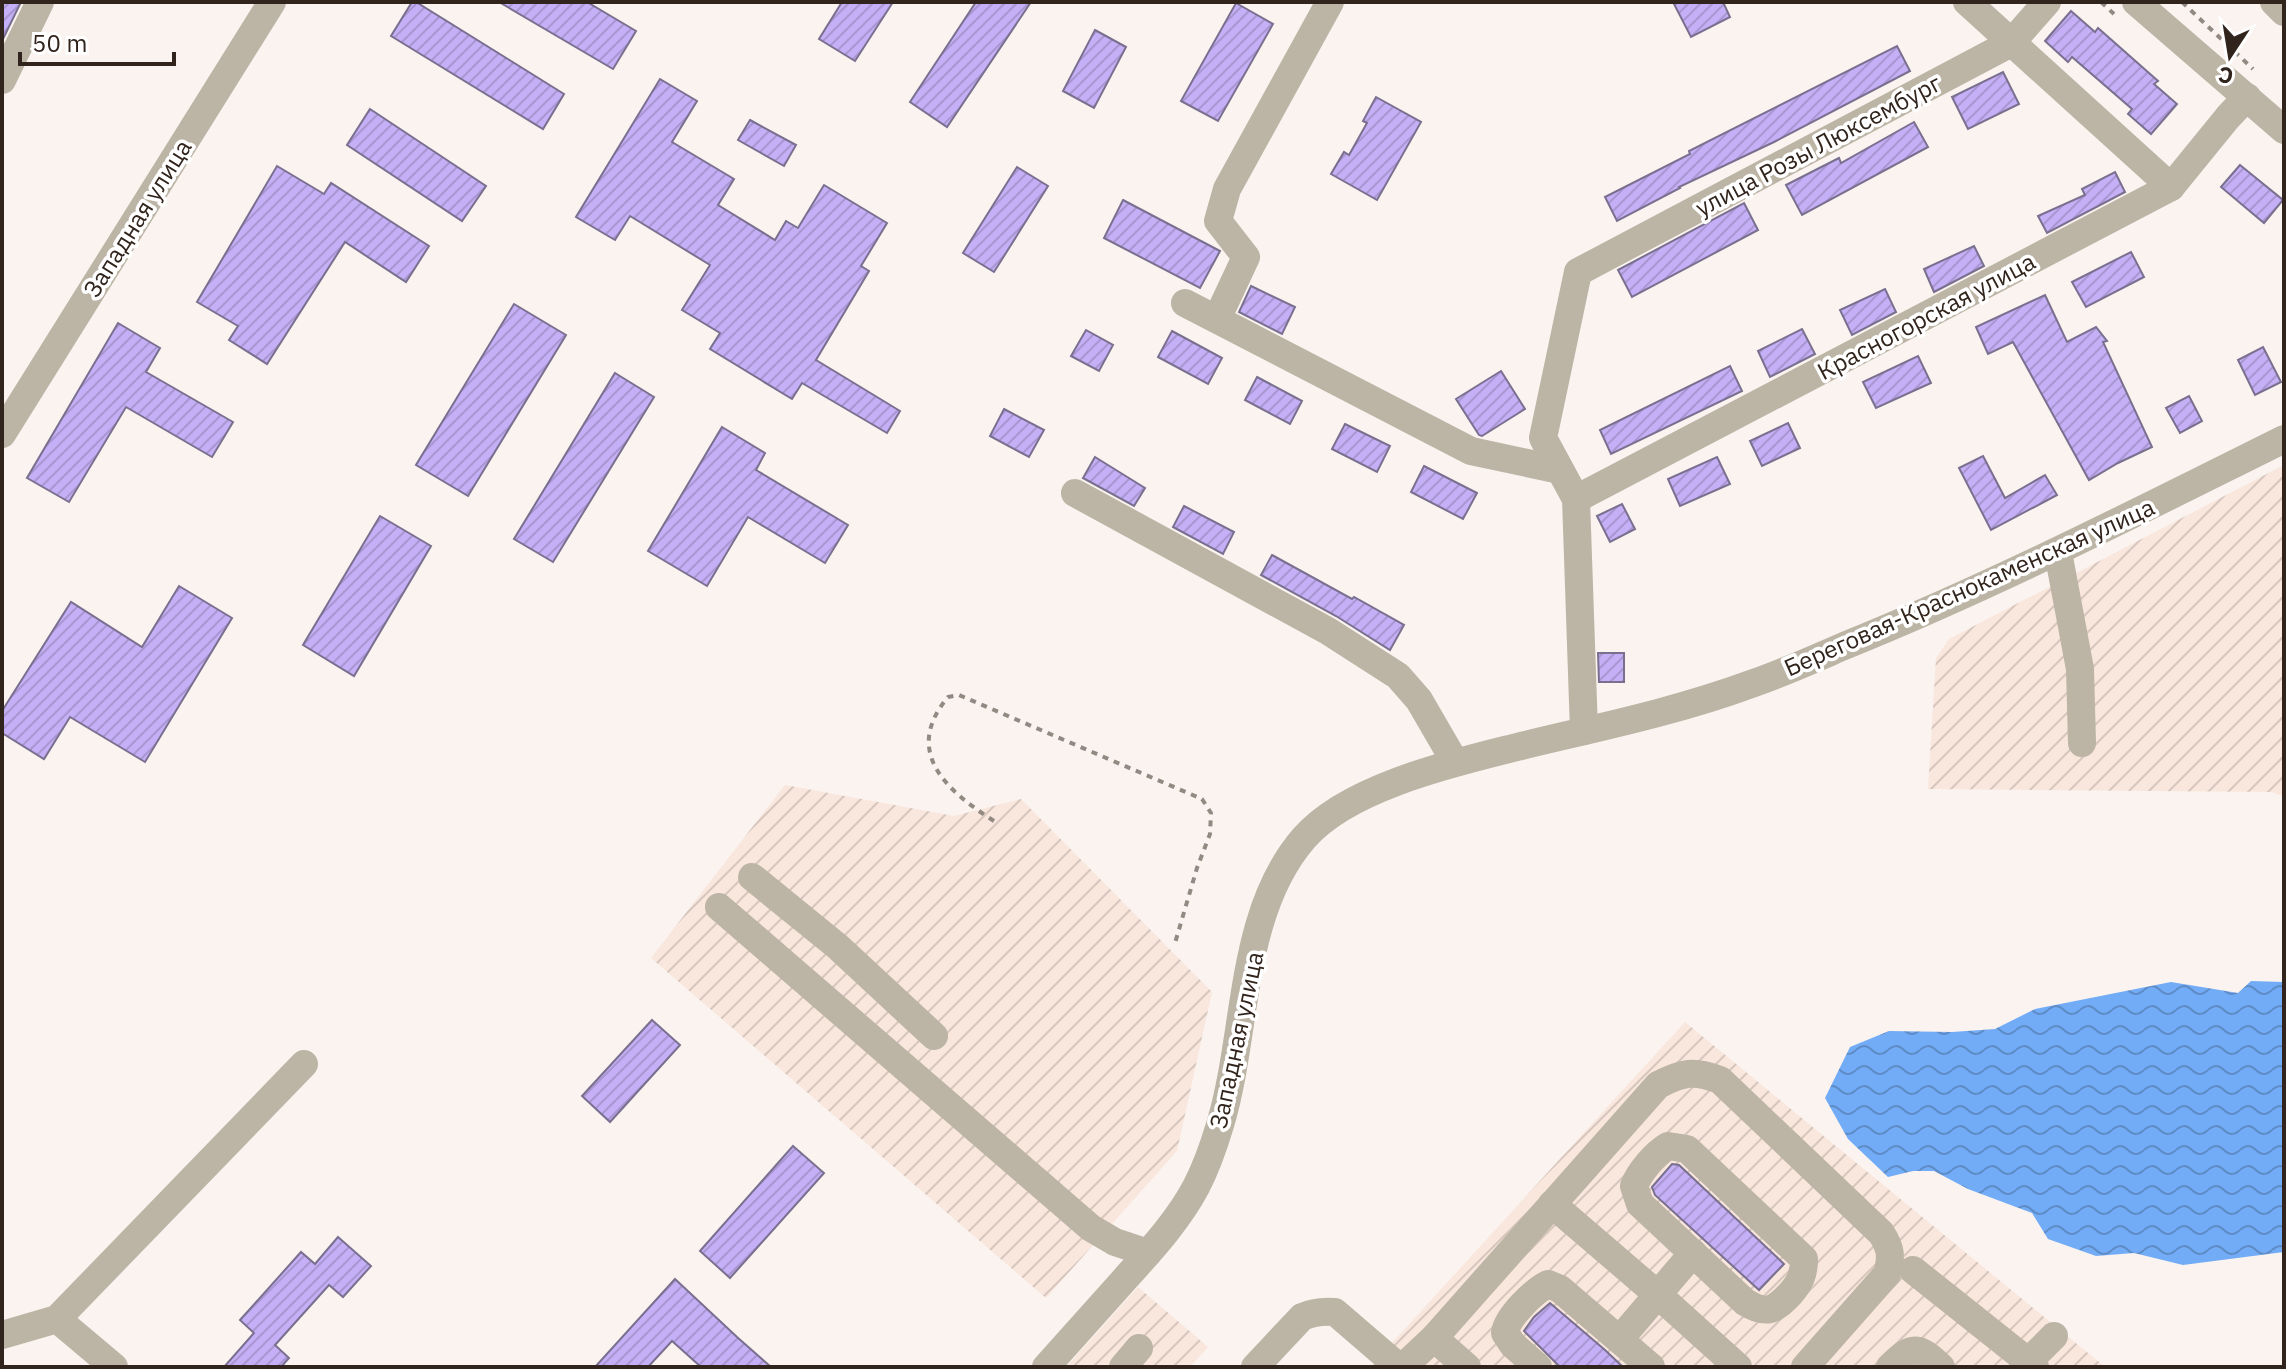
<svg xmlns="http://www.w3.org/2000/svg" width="2286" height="1369" font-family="'IBM Plex Sans',sans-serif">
<defs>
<pattern id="industrial-furrows" width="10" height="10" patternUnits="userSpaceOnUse" patternTransform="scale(2)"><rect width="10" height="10" fill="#f9e7dd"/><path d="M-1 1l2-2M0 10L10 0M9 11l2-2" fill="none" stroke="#d6c6bd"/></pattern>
<pattern id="water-waves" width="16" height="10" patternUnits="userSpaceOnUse" patternTransform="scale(2)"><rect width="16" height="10" fill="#72acf7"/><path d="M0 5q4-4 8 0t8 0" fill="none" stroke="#5e8cc7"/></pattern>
<pattern id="building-hatch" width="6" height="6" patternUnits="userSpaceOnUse" patternTransform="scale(2)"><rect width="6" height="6" fill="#c5aff6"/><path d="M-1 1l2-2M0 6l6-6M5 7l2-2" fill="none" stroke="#aa96d2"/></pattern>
</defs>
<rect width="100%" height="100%" fill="#faf3ef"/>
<g fill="url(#industrial-furrows)">
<path d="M2284,465v331l-13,-4 -343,-3 8,-131 13,-19z"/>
<path d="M785,785l169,31 67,-17 191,193 -35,159 -131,147 -395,-340z"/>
<path d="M1685,1022l420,345h-735z"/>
<path d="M1138,1287l70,60 -18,20h-124z"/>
</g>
<path fill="url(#water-waves)" d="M2251,981l33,1v270l-101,13 -49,-12 -38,3 -48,-17 -16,-26 -64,-24 -34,-18h-21l-25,6 -40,-38 -23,-41 25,-51 39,-16 63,1 43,-3 40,-20 136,-27 67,11z"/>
<g fill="url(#building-hatch)" stroke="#797090" stroke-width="2">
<path d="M2,2h19l-19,39z"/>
<path d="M412,2h4l148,92 -21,35 -152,-93z"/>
<path d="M499,2h88l49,29 -23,38z"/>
<path d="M842,2h51l-38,59 -36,-22z"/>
<path d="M976,2h55l-84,125 -37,-25z"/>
<path d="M1673,2h50l7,15 -39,20z"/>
<path d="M1236,3l37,21 -55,97 -37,-20z"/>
<path d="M2071,11l24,21 3,-4 60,53 -4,3 23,20 -26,30 -23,-20 4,-5 -60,-52 -4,5 -23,-21z"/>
<path d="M1095,30l31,17 -32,61 -31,-17z"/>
<path d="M1897,46l13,25 -136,71 -95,45 1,1 -63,33 -12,-24 85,-43 -1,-3z"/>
<path d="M2003,72l16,32 -51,25 -16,-32z"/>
<path d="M660,79l37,22 -25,41 62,37 -16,26 57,35 11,-19 12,7 26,-43 63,38 -26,43 8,5 -53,89 84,51 -13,22 -85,-50 -10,16 -82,-50 10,-16 -38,-23 28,-45 -80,-49 -15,24 -39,-23z"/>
<path d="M1376,97l45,25 -44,78 -46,-26 13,-22 5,3 18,-32 -4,-2z"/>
<path d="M370,109l116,77 -24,35 -115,-76z"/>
<path d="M750,120l46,25 -12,21 -46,-26z"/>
<path d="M1914,122l14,25 -126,68 -16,-30 53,-27 2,5z"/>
<path d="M2240,165l43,35 -19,23 -43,-36z"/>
<path d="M277,166l47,28 7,-11 98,63 -23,36 -61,-40 -78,122 -38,-24 9,-14 -41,-24z"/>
<path d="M1017,167l31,19 -54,86 -31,-19z"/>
<path d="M2115,172l10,20 -78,41 -9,-17 47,-21 -3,-6z"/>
<path d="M1123,200l97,51 -20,37 -96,-50z"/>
<path d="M1744,203l14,27 -126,67 -14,-27z"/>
<path d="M1974,246l10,20 -50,26 -10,-23z"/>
<path d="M2131,252l13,25 -58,30 -14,-25z"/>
<path d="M1251,286l44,21 -13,27 -43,-22z"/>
<path d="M1885,289l11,23 -44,23 -12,-25z"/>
<path d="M2045,295l22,47 29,-15 11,14 -4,1 49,105 -34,16 -29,17 -76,-138 -25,12 -12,-27z"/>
<path d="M514,304l52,31 -98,161 -52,-31z"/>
<path d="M118,323l42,25 -14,24 87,50 -21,35 -86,-50 -57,95 -42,-24z"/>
<path d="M1802,329l13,25 -45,23 -12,-26z"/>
<path d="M1086,330l27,15 -14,26 -28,-15z"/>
<path d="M1172,331l50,27 -14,26 -50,-27z"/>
<path d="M2263,347l18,35 -26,13 -17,-35z"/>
<path d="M1918,356l13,27 -55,25 -13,-26z"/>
<path d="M1730,366l12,25 -131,63 -11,-24z"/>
<path d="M1501,371l24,38 -43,27 -3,-1 -23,-36z"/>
<path d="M615,373l39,24 -101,165 -39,-23z"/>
<path d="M1257,377l45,24 -12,23 -45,-24z"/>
<path d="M2189,396l13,25 -22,12 -14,-25z"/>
<path d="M1004,409l40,21 -15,27 -39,-21z"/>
<path d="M1788,423l12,25 -38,18 -12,-25z"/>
<path d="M1345,424l45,22 -13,26 -45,-23z"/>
<path d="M722,427l43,26 -9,17 92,55 -23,38 -77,-46 -41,69 -59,-35z"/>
<path d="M1983,456l22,42 40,-23 12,20 -66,35 -32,-62z"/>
<path d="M1095,457l50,31 -11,18 -51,-28z"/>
<path d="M1717,457l13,27 -50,22 -12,-27z"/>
<path d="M1424,466l53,27 -14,26 -52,-27z"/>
<path d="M1622,504l13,25 -25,13 -13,-26z"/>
<path d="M1184,506l50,26 -11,22 -50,-27z"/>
<path d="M380,516l51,30 -77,130 -51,-31z"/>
<path d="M1272,555l80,44 2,-2 50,28 -14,25 -54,-34 -75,-41z"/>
<path d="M179,586l53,32 -87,144 -75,-45 -26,42 -42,-26v-22l69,-109 71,45z"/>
<path d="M1598,653h26v29h-25z"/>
<path d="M652,1020l28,25 -70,77 -28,-26z"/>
<path d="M793,1146l31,27 -94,105 -30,-27z"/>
<path d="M1672,1164l7,1 105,99 -25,26 -104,-95 -3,-8z"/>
<path d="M338,1237l33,29 -28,31 -14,-12 -54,60 14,13 -8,9h-57l30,-34 -14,-13 61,-68 14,12z"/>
<path d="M675,1279l62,58 34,30h-70l-29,-26 -24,26h-53z"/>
<path d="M1550,1303l55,47 18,17h-63l-36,-36 10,-14z"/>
</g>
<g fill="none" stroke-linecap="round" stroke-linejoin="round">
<g stroke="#938983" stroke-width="4" stroke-dasharray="6 6" stroke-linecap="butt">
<path d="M2101,2l13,12"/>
<path d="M2182,2l71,67"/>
<path d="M994,821c-47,-30 -92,-69 -46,-124l11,-2 243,104 9,14 -1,21 -13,34 -22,75"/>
</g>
<g stroke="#bcb4a5" stroke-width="28">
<path d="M1967,2l204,185"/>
<path d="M2136,2l148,128"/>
<path d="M2274,2l10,10"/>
<path d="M2,80l38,-78"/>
<path d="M1185,303l286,148 89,19"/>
<path d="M1217,319l29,-62 -28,-36 9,-32 103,-187"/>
<path d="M2,434l270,-432"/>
<path d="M1075,493l253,138 70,45 21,24 36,62"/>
<path d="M1576,499l595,-312 57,-70 19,-20"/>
<path d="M2058,552l22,117 2,74"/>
<path d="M1584,731l-8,-232 -33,-61 35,-166 433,-229 36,-41"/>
<path d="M752,877l85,69 97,90"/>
<path d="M719,907l372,321 24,14 33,11"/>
<path d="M1668,1146l19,3 117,110c0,15 -4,24 -14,35 -16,17 -24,21 -45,8l-105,-98 -6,-18c6,-15 21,-32 34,-40z"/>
<path d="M1552,1204l105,90 81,73"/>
<path d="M1913,1270l122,97"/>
<path d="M57,1319l57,48"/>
<path d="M2,1335l55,-16 247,-255"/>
<path d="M1434,1338l33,29"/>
<path d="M1620,1339l73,-86"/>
<path d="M1046,1367c26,-29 52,-58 78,-87 26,-29 54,-59 72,-93 10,-19 18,-42 24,-62 28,-92 18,-211 84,-287 44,-51 149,-75 213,-91 78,-19 158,-35 234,-63 32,-11 63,-25 93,-38 151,-61 295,-135 440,-207"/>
<path d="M1123,1367l16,-19"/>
<path d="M1255,1367l47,-50c11,-5 21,-6 33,-5l64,55"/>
<path d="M1403,1367l31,-29 224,-253c25,-13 36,-15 62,-5l161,153c10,15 11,24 6,41l-82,93"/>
<path d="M1538,1367l-25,-22 -8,-12c2,-16 29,-42 43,-49l12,5 91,78"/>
<path d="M1890,1367c23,-23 28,-21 51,0"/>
<path d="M2023,1367l31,-31"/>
</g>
</g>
<g text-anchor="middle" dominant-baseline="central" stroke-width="7" stroke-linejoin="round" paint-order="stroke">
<g font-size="24" fill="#31241c" stroke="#fff">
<text transform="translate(1818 145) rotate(-28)">улица Розы Люксембург</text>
<text transform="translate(137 218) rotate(-58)">Западная улица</text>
<text transform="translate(1926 316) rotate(-28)">Красногорская улица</text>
<text transform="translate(1969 587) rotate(-24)">Береговая-Краснокаменская улица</text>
<text transform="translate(1236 1040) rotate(-78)">Западная улица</text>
</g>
</g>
<rect width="2286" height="1369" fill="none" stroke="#31241c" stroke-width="8"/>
<g transform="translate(2230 56) rotate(192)" stroke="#ffffff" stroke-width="6" paint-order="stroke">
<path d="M0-6L14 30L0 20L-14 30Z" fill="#31241c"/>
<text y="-12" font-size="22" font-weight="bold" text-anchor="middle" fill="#31241c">С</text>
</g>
<path d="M20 52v12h154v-12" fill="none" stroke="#31241c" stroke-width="4"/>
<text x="32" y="52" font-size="24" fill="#31241c" stroke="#ffffff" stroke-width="6" paint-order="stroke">50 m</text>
</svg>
